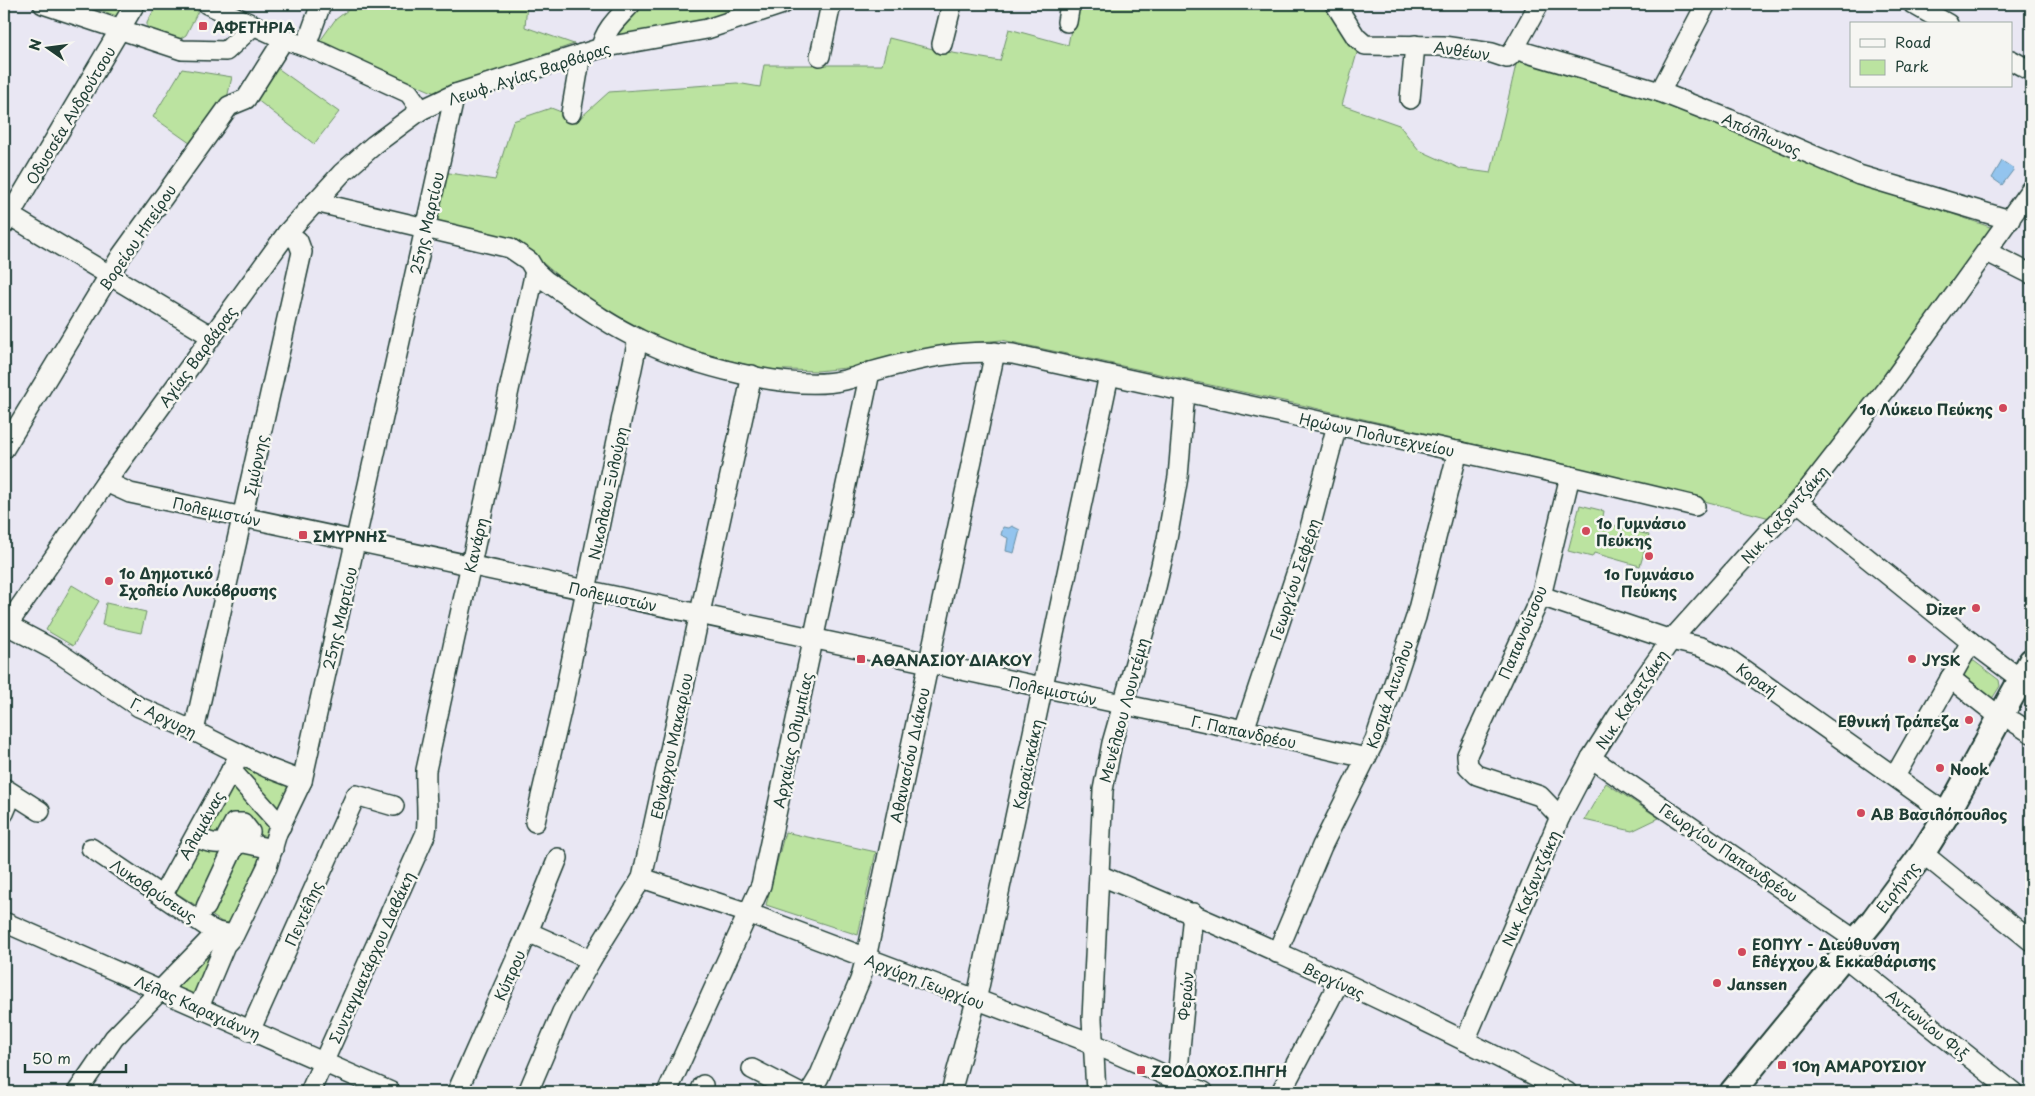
<svg xmlns="http://www.w3.org/2000/svg" width="2035" height="1096" font-family="'Playpen Sans',sans-serif">
<rect width="100%" height="100%" fill="#e9e7f3"/>
<filter id="ink" filterUnits="userSpaceOnUse"><feTurbulence type="fractalNoise" baseFrequency=".02" numOctaves="2"/><feDisplacementMap in="SourceGraphic" scale="10" xChannelSelector="R" yChannelSelector="G"/><feConvolveMatrix kernelMatrix="1 2 1 2 8 2 1 2 1" color-interpolation-filters="sRGB"/></filter>
<g filter="url(#ink)">
<g fill="#bbe3a0" stroke="#6d906a">
<path d="M82,4h46l-11,12z"/>
<path d="M157,4h37l6,3 -14,28 -8,5 -31,-12v-5z"/>
<path d="M398,4h129l-2,23 49,17 -139,49 -106,-46 -9,-6 15,-21 18,-14z"/>
<path d="M637,4h126l-57,21 -88,13 -3,-4z"/>
<path d="M1076,4h246l35,49 -15,52 57,20 20,25 42,19 30,4 27,-117 159,49 160,69 156,54 -195,267 -28,23 -209,-54 -277,-63 -282,-61 -56,5 -81,21 -48,5 -55,-2 -114,-31 -63,-39 -42,-36 -30,-21 -84,-17 14,-53 52,8 18,-59 38,-13 28,11 30,-27 128,-9 23,4 4,-22h118l7,-27 52,13 59,10 9,-32 59,16z"/>
<path d="M276,67l63,45 -25,32 -62,-48z"/>
<path d="M182,69l50,8 -5,21 -33,48 -41,-29z"/>
<path d="M1580,505l24,6 -2,11 47,13 -9,31 -46,-13 -2,4 -24,-6z"/>
<path d="M72,585l27,16 -26,45 -27,-16z"/>
<path d="M106,603l40,9 -5,21 -39,-8z"/>
<path d="M1974,661l25,19 1,6 -12,19 -31,-24 11,-19z"/>
<path d="M239,765l57,19 -36,72 -30,67 -8,-1 -50,-32z"/>
<path d="M1606,783l53,35 -27,13 -48,-11z"/>
<path d="M785,832l91,20 -18,83 -92,-30z"/>
<path d="M223,937l-28,61 -20,-11z"/>
</g>
<g fill="#93c4ee" stroke="#658ea4">
<path d="M2002,161l12,8 -12,16 -10,-7z"/>
<path d="M1012,526l8,4 -6,23 -8,-2 2,-13 -7,-3 2,-8 6,1z"/>
</g>
<g fill="none" stroke-linecap="round" stroke-linejoin="round">
<g stroke="#1f3d34" stroke-width="22">
<g id="minor">
<path d="M43,4l139,46 44,1 28,-26"/>
<path d="M207,4l77,35 36,13 89,41 12,17"/>
<path d="M1335,4l21,33 9,8 78,1 49,7 15,5 3,-2 29,-52"/>
<path d="M1913,4l35,20"/>
<path d="M1067,22l3,-18"/>
<path d="M942,44l10,-40"/>
<path d="M306,46l15,-42"/>
<path d="M601,48c4,-19 17,-30 30,-44"/>
<path d="M1514,49l146,43 69,27 130,56 151,45"/>
<path d="M820,56l11,-52"/>
<path d="M2011,60l20,11"/>
<path d="M1660,92l46,-88"/>
<path d="M1410,99l5,-54"/>
<path d="M571,113l10,-59"/>
<path d="M315,202l195,46 19,13 6,10 11,10c30,20 61,43 93,58 50,25 152,54 206,41 9,-2 17,-6 26,-8 46,-13 93,-24 142,-18l557,122 125,30"/>
<path d="M4,212l207,124"/>
<path d="M4,225l131,-221"/>
<path d="M1987,252l44,22"/>
<path d="M4,449l117,-193 108,-150 17,-7 38,-60"/>
<path d="M106,482l24,11 1114,237 122,28"/>
<path d="M1798,502l173,140 60,45"/>
<path d="M1541,596l130,44 30,7 26,11 220,156"/>
<path d="M7,625l49,26 83,56 55,24 74,37 34,13"/>
<path d="M4,630l102,-148 181,-249 55,-60 32,-28 47,-35 34,-16 146,-46 106,-19 76,-25"/>
<path d="M1950,678l50,39"/>
<path d="M2014,722l17,11"/>
<path d="M1244,730l61,-183 32,-122"/>
<path d="M194,731l108,-479 -4,-11 -11,-8"/>
<path d="M1591,758l276,190"/>
<path d="M231,770l50,56"/>
<path d="M1895,776l76,-134"/>
<path d="M4,788l36,23"/>
<path d="M4,813l8,-19"/>
<path d="M1560,817l31,-59 28,-44 52,-74 97,-108 30,-30 93,-119 140,-194"/>
<path d="M535,822l26,-111 77,-372"/>
<path d="M196,837c11,5 21,9 33,4"/>
<path d="M244,843l6,-11 -7,-9h-9l-7,13 4,9 13,-2 29,6"/>
<path d="M91,848l118,80 8,4 12,2"/>
<path d="M1931,860l100,81"/>
<path d="M1099,875c159,65 315,139 468,217"/>
<path d="M642,878l106,35 346,131 110,48"/>
<path d="M162,896l78,-142"/>
<path d="M206,907l29,-62"/>
<path d="M4,922l387,170"/>
<path d="M528,932l63,28"/>
<path d="M1277,953l45,-107 53,-106 41,-123 42,-166"/>
<path d="M1843,956l170,136"/>
<path d="M199,1007l26,-62 9,-10 33,-68 10,-34 25,-52 153,-687"/>
<path d="M250,1031l106,-236 38,11"/>
<path d="M1465,1041l95,-224 -20,-21 -63,-21 -9,-9 -1,-11 74,-159 29,-120"/>
<path d="M752,1069l45,23"/>
<path d="M1177,1080l16,-167"/>
<path d="M77,1092l37,-54 103,-106"/>
<path d="M310,1092l116,-259c3,-21 -1,-42 0,-63l109,-499"/>
<path d="M457,1092l71,-160 30,-74"/>
<path d="M528,1092l34,-80 29,-52 51,-82 110,-503"/>
<path d="M667,1092l94,-207 109,-513"/>
<path d="M700,1092l3,-7"/>
<path d="M810,1092l9,-15 41,-97 6,-22 129,-606"/>
<path d="M951,1092l25,-91 133,-626"/>
<path d="M1096,1092l-4,-73 11,-229 9,-47 42,-147 13,-57 11,-62 7,-85"/>
<path d="M1281,1092l58,-110"/>
</g>
</g>
<g stroke="#1f3d34" stroke-width="28">
<path id="major" d="M1732,1092l142,-173 48,-65 25,-40 84,-153"/>
</g>
<use href="#minor" stroke="#f6f6f2" stroke-width="19"/>
<use href="#major" stroke="#f6f6f2" stroke-width="24"/>
</g>
</g>
<g fill="#d1495b" stroke="#f6f6f2" stroke-width="2">
<rect x="198" y="21" width="10" height="10" rx="2.5"/>
<circle cx="2003" cy="408" r="5"/>
<circle cx="1586" cy="531" r="5"/>
<rect x="298" y="530" width="10" height="10" rx="2.5"/>
<circle cx="1649" cy="556" r="5"/>
<circle cx="109" cy="581" r="5"/>
<circle cx="1976" cy="608" r="5"/>
<rect x="856" y="654" width="10" height="10" rx="2.5"/>
<circle cx="1912" cy="659" r="5"/>
<circle cx="1969" cy="720" r="5"/>
<circle cx="1940" cy="768" r="5"/>
<circle cx="1861" cy="813" r="5"/>
<circle cx="1742" cy="952" r="5"/>
<circle cx="1717" cy="983" r="5"/>
<rect x="1777" y="1060" width="10" height="10" rx="2.5"/>
<rect x="1136" y="1065" width="10" height="10" rx="2.5"/>
</g>
<g text-anchor="middle" dominant-baseline="central" stroke-width="5" stroke-linejoin="round" paint-order="stroke">
<g font-size="15" font-weight="bold" fill="#1f3d34" stroke="#f6f6f2" text-anchor="start">
<text x="213" y="26">ΑΦΕΤΗΡΙΑ</text>
<text x="1993" y="408" text-anchor="end">1ο Λύκειο Πεύκης</text>
<text x="1596" y="522">1ο Γυμνάσιο<tspan x="1596" dy="17">Πεύκης</tspan></text>
<text x="313" y="535">ΣΜΥΡΝΗΣ</text>
<text x="119" y="572">1ο Δημοτικό<tspan x="119" dy="17">Σχολείο Λυκόβρυσης</tspan></text>
<text x="1649" y="573" text-anchor="middle">1o Γυμνάσιο<tspan x="1649" dy="17">Πεύκης</tspan></text>
<text x="1966" y="608" text-anchor="end">Dizer</text>
<text x="871" y="659">ΑΘΑΝΑΣΙΟΥ ΔΙΑΚΟΥ</text>
<text x="1922" y="659">JYSK</text>
<text x="1959" y="720" text-anchor="end">Εθνική Τράπεζα</text>
<text x="1950" y="768">Nook</text>
<text x="1871" y="813">ΑΒ Βασιλόπουλος</text>
<text x="1752" y="943">ΕΟΠΥΥ - Διεύθυνση<tspan x="1752" dy="17">Ελέγχου &amp; Εκκαθάρισης</tspan></text>
<text x="1727" y="983">Janssen</text>
<text x="1792" y="1065">10η ΑΜΑΡΟΥΣΙΟΥ</text>
<text x="1151" y="1070">ΖΩΟΔΟΧΟΣ.ΠΗΓΗ</text>
</g>
<g font-size="15" fill="#1f3d34" stroke="#f6f6f2">
<text transform="translate(1462 50) rotate(8)">Ανθέων</text>
<text transform="translate(529 73) rotate(-18)">Λεωφ. Αγίας Βαρβάρας</text>
<text transform="translate(70 115) rotate(-59)">Οδυσσέα Ανδρούτσου</text>
<text transform="translate(1762 134) rotate(24)">Απόλλωνος</text>
<text transform="translate(426 223) rotate(-77)">25ης Μαρτίου</text>
<text transform="translate(137 237) rotate(-56)">Βορείου Ηπείρου</text>
<text transform="translate(197 356) rotate(-54)">Αγίας Βαρβάρας</text>
<text transform="translate(1377 434) rotate(12)">Ηρώων Πολυτεχνείου</text>
<text transform="translate(255 465) rotate(-78)">Σμύρνης</text>
<text transform="translate(607 493) rotate(-78)">Νικολάου Ξυλούρη</text>
<text transform="translate(217 511) rotate(12)">Πολεμιστών</text>
<text transform="translate(1784 514) rotate(-49)">Νικ. Καζαντζάκη</text>
<text transform="translate(475 545) rotate(-77)">Κανάρη</text>
<text transform="translate(1294 579) rotate(-72)">Γεωργίου Σεφέρη</text>
<text transform="translate(613 596) rotate(12)">Πολεμιστών</text>
<text transform="translate(339 618) rotate(-77)">25ης Μαρτίου</text>
<text transform="translate(1522 632) rotate(-67)">Παπανούτσου</text>
<text transform="translate(1757 679) rotate(35)">Κοραή</text>
<text transform="translate(1053 690) rotate(12)">Πολεμιστών</text>
<text transform="translate(1389 694) rotate(-71)">Κοσμά Αιτωλου</text>
<text transform="translate(1631 699) rotate(-56)">Νικ. Καζατζάκη</text>
<text transform="translate(1123 710) rotate(-75)">Μενέλαου Λουντέμη</text>
<text transform="translate(164 717) rotate(26)">Γ. Αργυρη</text>
<text transform="translate(1244 731) rotate(12)">Γ. Παπανδρέου</text>
<text transform="translate(792 740) rotate(-78)">Αρχαίας Ολυμπίας</text>
<text transform="translate(671 746) rotate(-78)">Εθνάρχου Μακαρίου</text>
<text transform="translate(909 755) rotate(-78)">Αθανασίου Διάκου</text>
<text transform="translate(1027 764) rotate(-78)">Καραϊσκάκη</text>
<text transform="translate(201 825) rotate(-61)">Αλαμάνας</text>
<text transform="translate(1729 852) rotate(34)">Γεωργίου Παπανδρέου</text>
<text transform="translate(1897 887) rotate(-53)">Ειρήνης</text>
<text transform="translate(1530 888) rotate(-67)">Νικ. Καζαντζάκη</text>
<text transform="translate(154 890) rotate(34)">Λυκοβρύσεως</text>
<text transform="translate(303 913) rotate(-66)">Πεντέλης</text>
<text transform="translate(371 957) rotate(-66)">Συνταγματάρχου Δαβάκη</text>
<text transform="translate(509 975) rotate(-66)">Κύπρου</text>
<text transform="translate(1334 980) rotate(25)">Βεργίνας</text>
<text transform="translate(925 981) rotate(21)">Αργύρη Γεωργίου</text>
<text transform="translate(1185 996) rotate(-85)">Φερών</text>
<text transform="translate(198 1007) rotate(24)">Λέλας Καραγιάννη</text>
<text transform="translate(1928 1024) rotate(39)">Αντωνίου Φιξ</text>
</g>
</g>
<rect width="2035" height="1096" fill="none" stroke="#f6f6f2" stroke-width="20"/>
<rect x="10" y="10" width="2015" height="1076" fill="none" stroke="#1f3d34" stroke-width="2" filter="url(#ink)"/>
<rect x="1850" y="22" width="162" height="65" fill="#f6f6f2" stroke="#a0aca6"/>
<rect x="1860" y="39" width="25" height="8" fill="#f6f6f2" stroke="#a0aca6"/>
<text x="1895" y="48" font-size="15" fill="#1f3d34">Road</text>
<rect x="1860" y="60" width="25" height="15" fill="#bbe3a0" stroke="#a0aca6"/>
<text x="1895" y="72" font-size="15" fill="#1f3d34">Park</text>
<g transform="translate(48 48) rotate(284)" stroke="#f6f6f2" stroke-width="4" paint-order="stroke">
<path d="M0-4L9 19L0 12L-9 19Z" fill="#1f3d34"/>
<text y="-8" font-size="14" font-weight="bold" text-anchor="middle" fill="#1f3d34">N</text>
</g>
<path d="M25 1064v8h101v-8" fill="none" stroke="#1f3d34" stroke-width="2.5"/>
<text x="32" y="1064" font-size="15" fill="#1f3d34" stroke="#f6f6f2" stroke-width="4" paint-order="stroke">50 m</text>
</svg>
